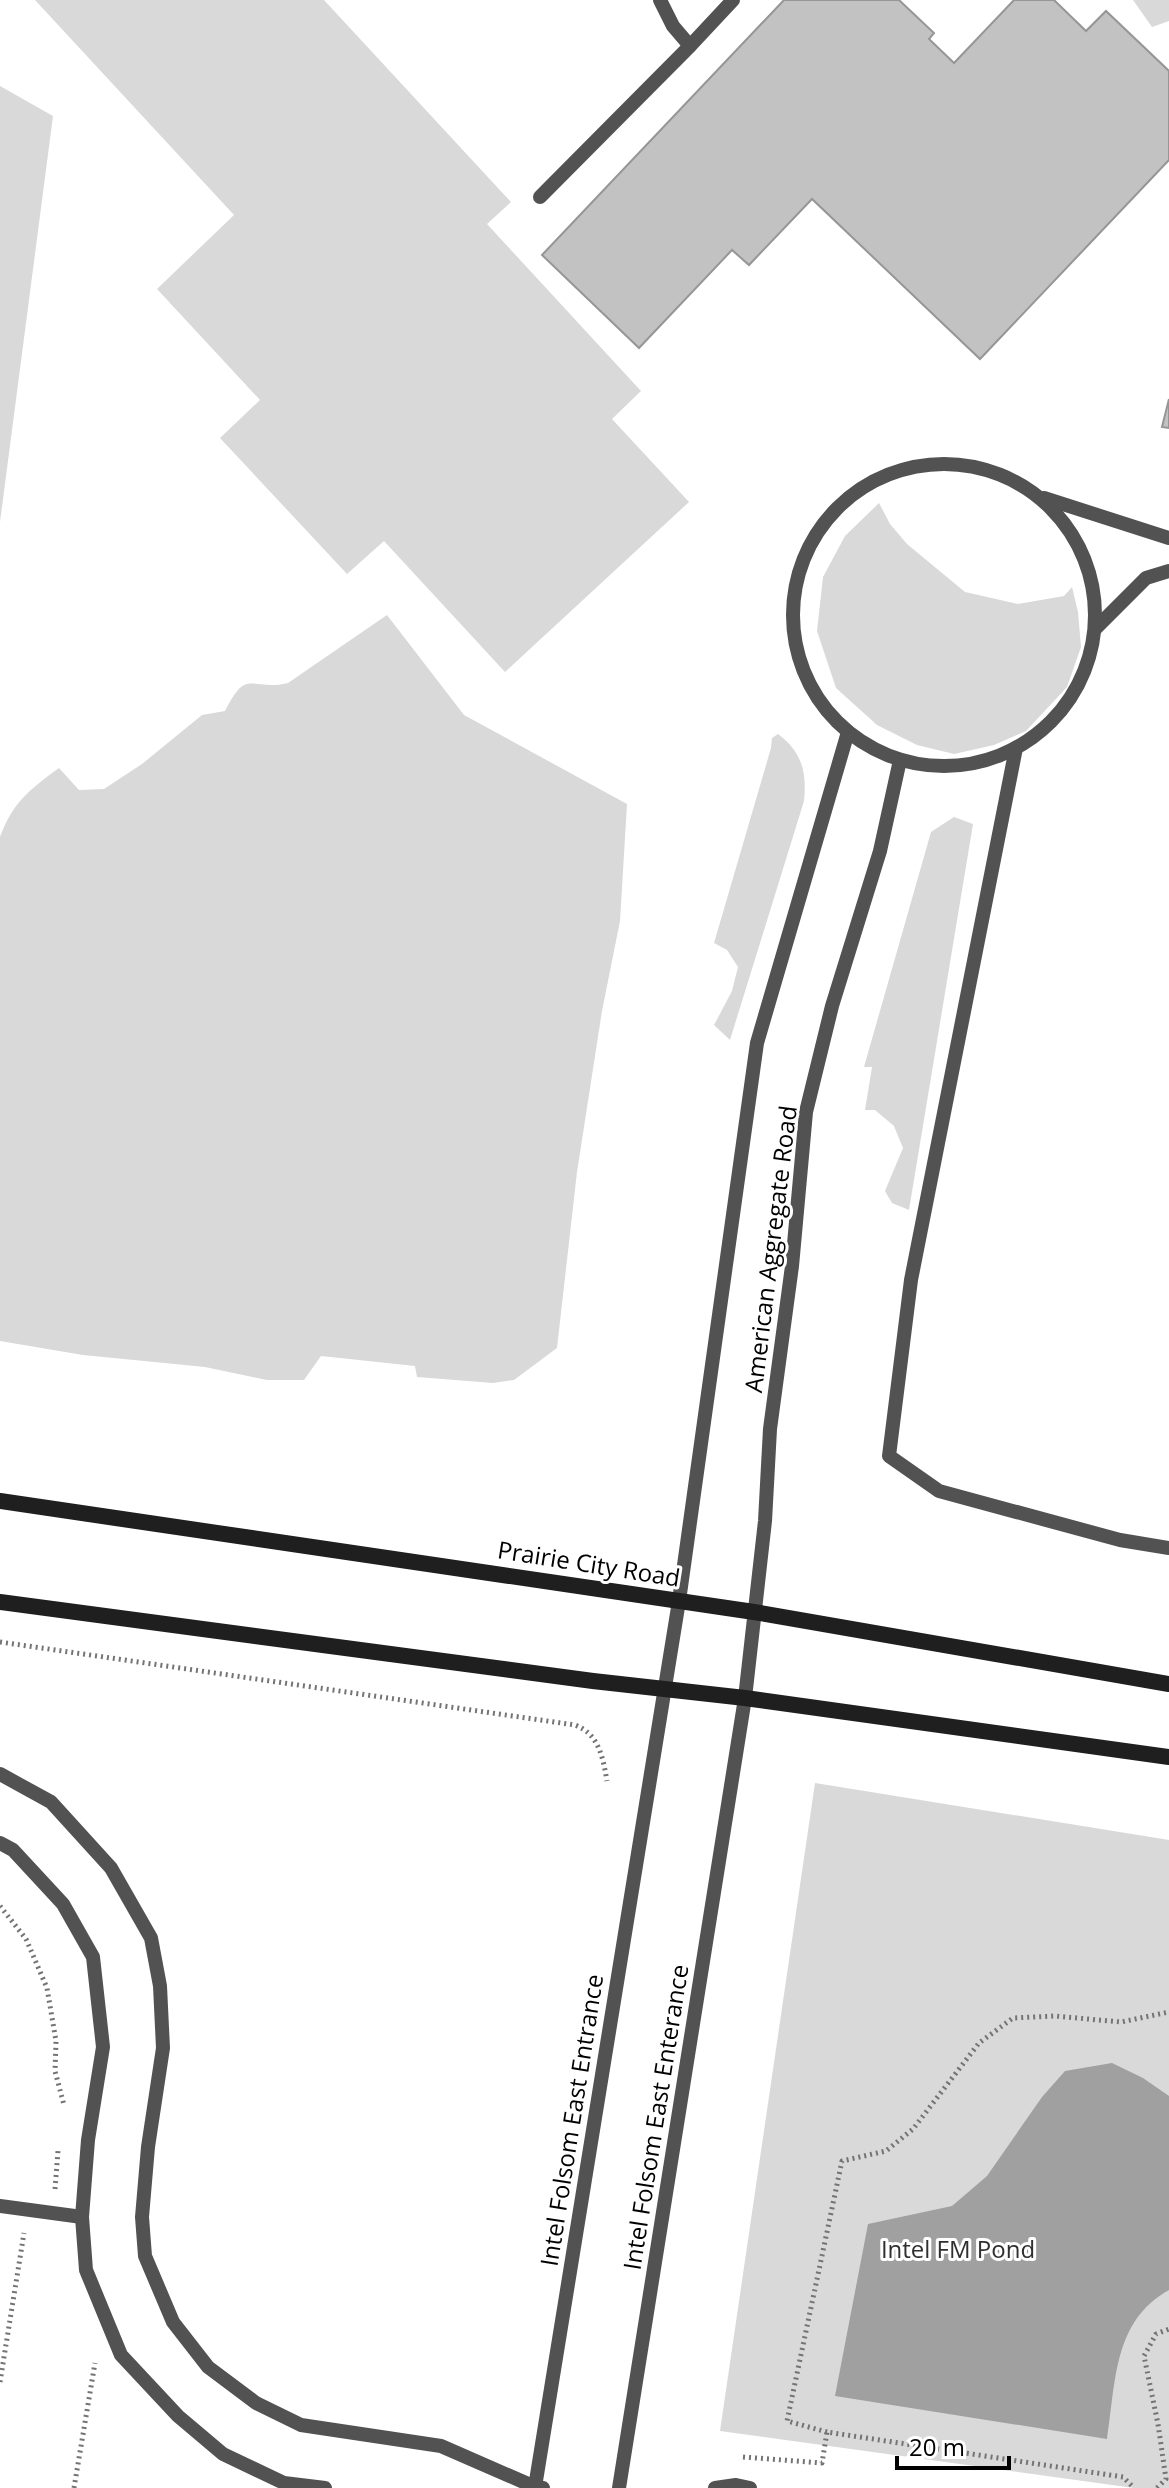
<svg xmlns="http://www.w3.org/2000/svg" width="1169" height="2488" font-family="'Open Sans',sans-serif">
<rect width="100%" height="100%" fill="#fff"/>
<g fill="#d9d9d9">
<path d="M35,0h289l187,202 -24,22 154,167 -29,28 77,83 -184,170 -121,-131 -37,33 -127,-136 40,-38 -103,-111 77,-74z"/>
<path d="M1133,0h36v21l-17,6z"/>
<path d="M0,86l53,30 -53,406z"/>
<path d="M879,503l11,21 17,20 58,48 53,12 46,-8 8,-9 6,25 3,35 -14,40 -41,44 -32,14 -40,9 -37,-9 -40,-20 -41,-37 -19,-57 6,-54 22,-41z"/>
<path d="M387,615l77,100 163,89 -7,117 -18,90 -25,161 -20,176 -43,32 -21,3 -76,-6 -2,-11 -94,-10 -17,24h-37l-62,-13 -122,-12 -83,-14v-504c13,-35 29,-47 59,-69l20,22 25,-1 38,-25 60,-49 23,-4c23,-45 24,-19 63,-28z"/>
<path d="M778,734c24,18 29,38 26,67l-74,239 -16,-15 18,-34 6,-24 -11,-17 -13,-7 57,-195 1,-10z"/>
<path d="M954,817l19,7 -64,386 -17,-7 -7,-12 18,-43 -9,-22 -19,-16h-10l7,-43h-8l67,-235z"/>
<path d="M815,1783l354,57v648h-35l-414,-57z"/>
</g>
<path fill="#a0a0a0" d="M1112,2063l31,15 26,18v194c-56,31 -53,92 -62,149l-272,-43 33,-172 84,-18 35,-30 55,-79 23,-26z"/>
<g fill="#c2c2c2" stroke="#969696" stroke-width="2">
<path d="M784,0h115l35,33 -5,6 25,24 60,-63h40l32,31 20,-20 63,60v89l-189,199 -168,-160 -63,66 -17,-15 -93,98 -97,-93z"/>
<path d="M1169,399v29l-7,-1z"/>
</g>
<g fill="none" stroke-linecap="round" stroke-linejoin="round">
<g stroke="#747474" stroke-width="5" stroke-dasharray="2 4" stroke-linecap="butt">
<path d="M0,1642l575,83c24,9 28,33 32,56"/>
<path d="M0,1906l26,33 21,49 9,53 -1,30 9,34"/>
<path d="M55,2189l3,-38"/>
<path d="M0,2382l24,-149"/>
<path d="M827,2432l-40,-11 55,-260 44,-10 27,-22 66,-86 34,-25 42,-2 66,6 48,-10"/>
<path d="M743,2457l79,6 5,-31 296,45 11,11"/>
<path d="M74,2488l21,-125"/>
<path d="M1157,2488l9,-9 -8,-55 -14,-68 12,-22 13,-5"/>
</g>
<g stroke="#525252" stroke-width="14">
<path d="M660,0l13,26 17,20"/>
<path d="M540,197l150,-151 43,-46"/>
<circle cx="944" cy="615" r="151"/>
<path d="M1044,498l125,40"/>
<path d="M1095,629l51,-51 23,-7"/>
<path d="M1016,748l-105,532 -22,176 50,35 181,49 49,8"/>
<path d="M0,1774l51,28 60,66 40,70 9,48 3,62 -15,99 -6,70 3,39 28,66 35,45 48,36 45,22 140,21 94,41 8,1"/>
<path d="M0,1843l13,7 50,54 30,53 10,90 -15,93 -6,77 4,53 35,85 57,61 45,38 61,29 41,5"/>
<path d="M0,2206l82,11"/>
<path d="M535,2487l144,-886 78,-558 91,-311"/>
<path d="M619,2488l126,-790 20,-177 5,-92 22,-163 14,-154 26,-106 48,-155 20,-91"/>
<path d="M715,2488l21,-3 14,3"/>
</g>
<g stroke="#1f1f1f" stroke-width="16">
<path d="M0,1501l754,111 415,72"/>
<path d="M0,1602l593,79 152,17 424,59"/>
</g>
</g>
<g text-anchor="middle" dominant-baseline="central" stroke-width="6" stroke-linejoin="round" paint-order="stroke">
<g font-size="24" fill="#000" stroke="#fff">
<text transform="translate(770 1249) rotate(-83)">American Aggregate Road</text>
<text transform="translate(589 1563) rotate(9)">Prairie City Road</text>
<text transform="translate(655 2117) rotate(-81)">Intel Folsom East Enterance</text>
<text transform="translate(571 2120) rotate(-81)">Intel Folsom East Entrance</text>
</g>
<g font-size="24" fill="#303030" stroke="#fff">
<text x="958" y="2248">Intel FM Pond</text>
</g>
</g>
<path d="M897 2456v12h112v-12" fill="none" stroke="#000000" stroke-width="4"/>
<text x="909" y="2456" font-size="24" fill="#000000" stroke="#ffffff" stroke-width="6" paint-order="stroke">20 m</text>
</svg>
